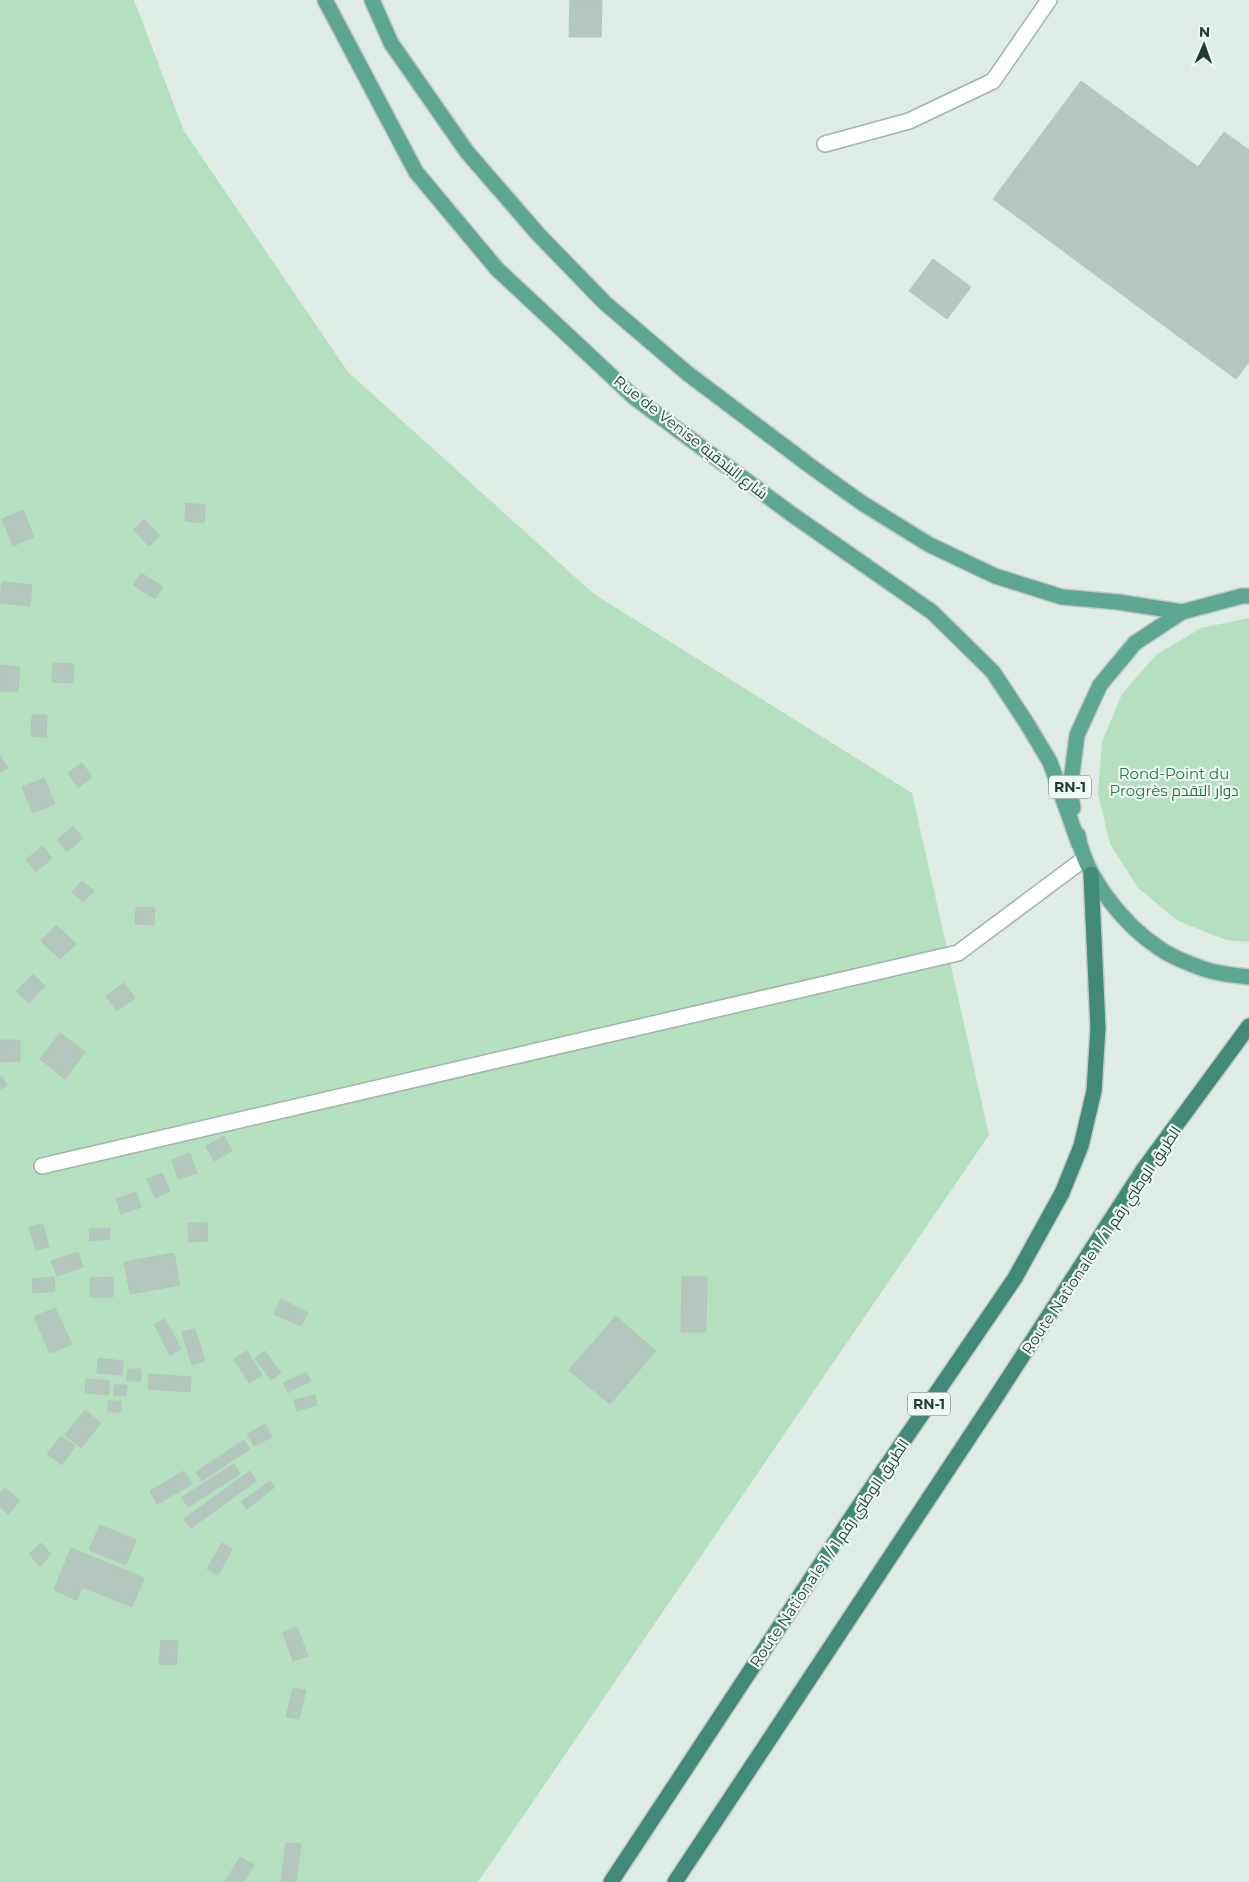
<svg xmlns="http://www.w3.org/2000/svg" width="1249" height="1882" font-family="Montserrat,Cairo,sans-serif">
<rect width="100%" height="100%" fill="#deece5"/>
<g fill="#b4e0bf">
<path d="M0,0h134l50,131 164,241 246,222 318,199 77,342 -511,747h-478z"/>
<path d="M1249,618v324l-23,-2 -48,-19 -40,-33 -28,-44 -12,-50 4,-52 20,-48 34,-39 45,-27z"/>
</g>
<g fill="#b3c7be" stroke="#b0c6bc">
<path d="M570,0h32l-1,37h-32z"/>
<path d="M1081,81l117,86 26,-35 25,18v212l-13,17 -243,-180z"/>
<path d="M933,259l38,28 -24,32 -38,-28z"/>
<path d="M186,503l19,2 -1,18 -19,-2z"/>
<path d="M23,510l11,27 -21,9 -11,-27z"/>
<path d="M144,519l16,17 -11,10 -16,-16z"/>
<path d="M141,573l22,14 -8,12 -22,-14z"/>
<path d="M2,582l30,3 -2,21 -30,-3z"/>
<path d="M53,663l21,1 -1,19 -21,-1z"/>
<path d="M0,665l20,2 -2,25 -18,-1z"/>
<path d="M32,715h15l-1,22 -15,-1z"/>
<path d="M0,756l8,12 -8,5z"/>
<path d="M82,763l10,14 -14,11 -10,-15z"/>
<path d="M44,778l11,26 -22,9 -11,-26z"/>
<path d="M73,826l10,12 -16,14 -10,-12z"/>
<path d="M42,846l10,12 -16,14 -10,-12z"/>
<path d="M82,881l12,10 -11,11 -11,-10z"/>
<path d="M136,907l19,1 -1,17 -19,-1z"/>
<path d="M56,925l20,19 -16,15 -19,-18z"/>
<path d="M33,974l12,12 -16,17 -13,-12z"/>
<path d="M124,983l11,15 -18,13 -11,-15z"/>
<path d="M60,1033l25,19 -20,27 -25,-20z"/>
<path d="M0,1040h20v21l-20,1z"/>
<path d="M2,1076l5,10 -7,3v-12z"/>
<path d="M224,1136l8,15 -18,10 -8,-15z"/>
<path d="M190,1153l7,20 -19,6 -6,-19z"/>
<path d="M162,1173l8,18 -15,7 -8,-19z"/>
<path d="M136,1192l5,15 -20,7 -5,-15z"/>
<path d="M188,1223h19l1,18 -19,1z"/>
<path d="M43,1224l6,23 -13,3 -7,-23z"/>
<path d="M110,1228v11l-20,2 -1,-12z"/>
<path d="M78,1252l5,15 -26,9 -6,-15z"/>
<path d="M174,1253l6,32 -50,9 -6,-32z"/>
<path d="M682,1276l25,1 -1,55h-25z"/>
<path d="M54,1277l1,14 -22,2 -1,-14z"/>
<path d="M113,1277v20h-23v-19z"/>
<path d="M281,1299l27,14 -7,13 -27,-12z"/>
<path d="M55,1308l17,36 -22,9 -16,-36z"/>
<path d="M616,1316l40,35 -46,53 -41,-34z"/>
<path d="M165,1319l16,30 -11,6 -16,-31z"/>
<path d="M195,1329l10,32 -13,4 -10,-33z"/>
<path d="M247,1351l15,24 -13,8 -15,-24z"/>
<path d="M265,1351l16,22 -10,7 -16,-22z"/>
<path d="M98,1358l25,3 -1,14 -25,-2z"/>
<path d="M128,1369h13v12h-14z"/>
<path d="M306,1372l5,9 -23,11 -5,-9z"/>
<path d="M149,1374l42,3 -1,15 -42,-3z"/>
<path d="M86,1379l24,2 -2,14 -23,-2z"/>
<path d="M114,1385h13l-1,11h-12z"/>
<path d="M315,1395l2,10 -20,6 -3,-11z"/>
<rect x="108" y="1401" width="13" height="11"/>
<path d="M85,1410l16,13 -20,25 -16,-13z"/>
<path d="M265,1424l7,13 -18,9 -7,-12z"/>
<path d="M61,1436l14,10 -13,19 -15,-11z"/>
<path d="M244,1440l6,9 -48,32 -6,-9z"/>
<path d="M234,1464l6,10 -52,33 -6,-10z"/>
<path d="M184,1471l8,13 -35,20 -7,-13z"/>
<path d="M250,1471l6,10 -65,47 -7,-9z"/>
<path d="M270,1481l5,6 -28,22 -6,-7z"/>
<path d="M5,1488l15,13 -12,13 -8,-7v-13z"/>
<path d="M100,1525l36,15 -10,25 -37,-15z"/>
<path d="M41,1543l10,11 -11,12 -11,-12z"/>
<path d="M222,1543l10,6 -14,26 -11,-6z"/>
<path d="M71,1548l73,30 -12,29 -50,-20 -5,13 -23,-10z"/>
<path d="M297,1627l11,29 -15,5 -10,-28z"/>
<path d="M161,1640l17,1 -2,24 -17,-1z"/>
<path d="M293,1688l13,2 -7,29 -13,-2z"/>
<path d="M286,1843l15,1 -5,38h-15z"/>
<path d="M240,1857l14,8 -11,17h-18z"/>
</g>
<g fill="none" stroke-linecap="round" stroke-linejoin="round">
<g stroke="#a0b4ac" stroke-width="18">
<g id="service">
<path d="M825,144l84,-23 84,-40 56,-81"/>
<path d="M42,1166l916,-213 126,-94"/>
</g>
</g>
<g stroke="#c0c9c6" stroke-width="18">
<g id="primary">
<path d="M325,0l91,172 81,97 138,129 155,115 142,99 61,60 33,50 24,40 29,82"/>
<path d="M372,0l19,43 76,109 71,82 67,69 82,70 126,95 49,35 66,41 67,32 67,21 56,5 64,10"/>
<path d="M1073,808l-3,-18 7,-55 23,-50 35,-42 47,-31 60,-16h7"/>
<path d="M1078,835c7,42 46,90 81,113 11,8 31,16 45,21 14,5 30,6 45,8"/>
</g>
</g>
<g stroke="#c0c9c6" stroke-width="18">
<g id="trunk">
<path d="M611,1882l244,-370 160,-234 47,-85 19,-47 13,-55 4,-63 -7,-154"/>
<path d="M675,1882l319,-482 149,-230 106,-144"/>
</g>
</g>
<use href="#service" stroke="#fff" stroke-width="15"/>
<use href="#primary" stroke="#5da792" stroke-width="15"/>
<use href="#trunk" stroke="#428a78" stroke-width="15"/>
</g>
<g text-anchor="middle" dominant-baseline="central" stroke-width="4.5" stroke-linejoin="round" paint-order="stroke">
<g fill="#eff8f3" stroke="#5c766d" stroke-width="1">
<rect x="1049" y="775.5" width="42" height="23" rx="4"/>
<rect x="908" y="1392.5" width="42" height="23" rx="4"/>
</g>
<g font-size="14" font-weight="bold" fill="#1d3e34">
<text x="1070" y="787">RN-1</text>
<text x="929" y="1404">RN-1</text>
</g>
<g font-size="15" fill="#1d3e34" stroke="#eff8f3">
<text transform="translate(691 437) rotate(38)">Rue de Venise شارع البندقية</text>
<text transform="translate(1101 1240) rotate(-56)">Route Nationale 1 / الطريق الوطني رقم 1</text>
<text transform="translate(829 1553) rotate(-56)">Route Nationale 1 / الطريق الوطني رقم 1</text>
</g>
<g font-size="15" fill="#237942" stroke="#eff8f3">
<text x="1174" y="773">Rond-Point du<tspan x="1174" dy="17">Progrès دوار التقدم</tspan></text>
</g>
</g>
<g transform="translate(1204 45) rotate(2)" stroke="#eff8f3" stroke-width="4" paint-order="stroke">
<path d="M0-4L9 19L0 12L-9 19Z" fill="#1d3e34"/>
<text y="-8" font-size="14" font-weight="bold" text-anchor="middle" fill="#1d3e34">N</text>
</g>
</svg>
